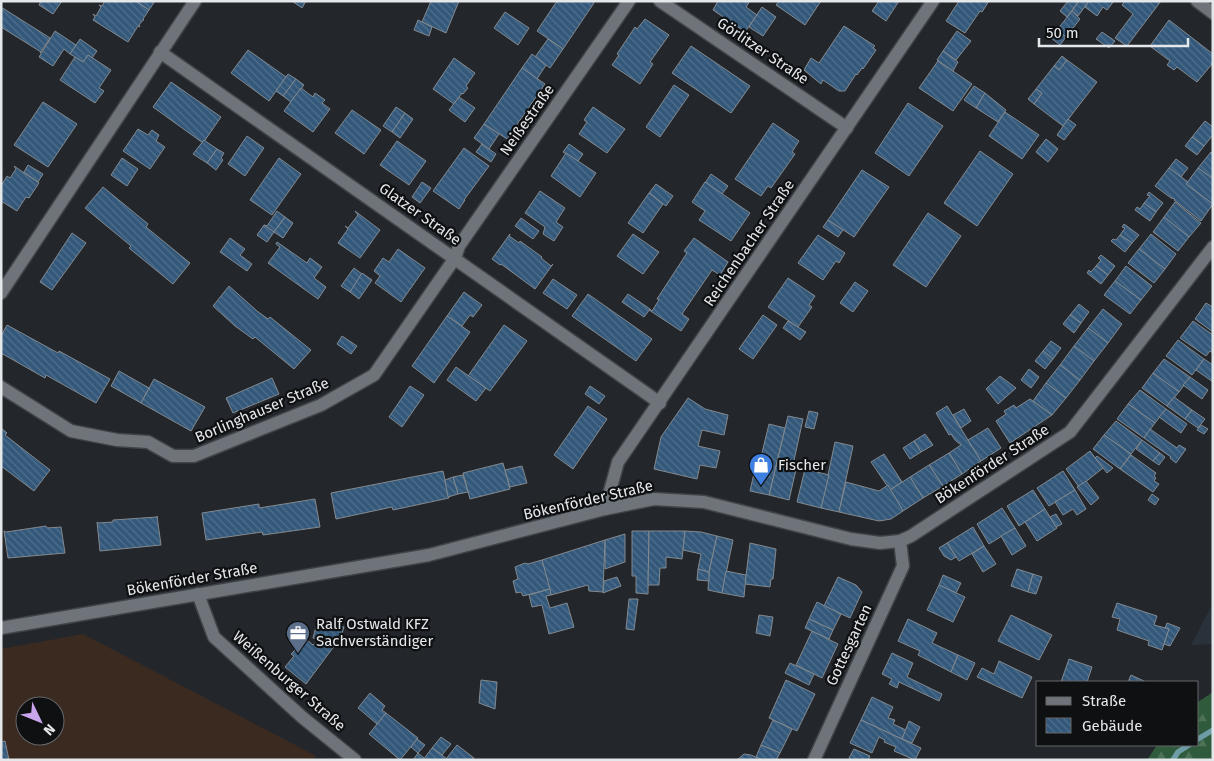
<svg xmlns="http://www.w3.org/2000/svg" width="1214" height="761" font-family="'Fira Sans',sans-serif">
<defs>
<pattern id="forest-firs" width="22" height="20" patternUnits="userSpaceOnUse" patternTransform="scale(1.25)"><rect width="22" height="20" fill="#305a3c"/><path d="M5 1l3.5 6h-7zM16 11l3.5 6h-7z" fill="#4e7258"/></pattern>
<pattern id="building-back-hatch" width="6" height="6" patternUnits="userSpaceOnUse" patternTransform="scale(1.25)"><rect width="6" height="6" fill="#33587a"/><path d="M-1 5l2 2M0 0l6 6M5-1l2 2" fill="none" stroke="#50708d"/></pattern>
</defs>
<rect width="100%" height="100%" fill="#23272c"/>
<path fill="#3b2a20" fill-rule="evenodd" d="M83,634l233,122 -3,4h-312v-111zM25,706h30v30h-30z"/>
<path fill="#29323b" d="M1213,603v41l-22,1z"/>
<path fill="url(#forest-firs)" d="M1213,692v68h-66l10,-15h41v-43z"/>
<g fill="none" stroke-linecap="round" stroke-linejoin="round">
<g stroke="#6d9ba6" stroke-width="5.5">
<path d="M1198,739l15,-9"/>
<path d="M1173,760l5,-8 11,-7"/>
</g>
</g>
<g fill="url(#building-back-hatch)" stroke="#83898f">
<path d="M41,1h21l-9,13 -14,-9z"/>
<path d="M105,1h31l13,9 -6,9 1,1h-1l-4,5 1,2 -2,-1 -10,16 -35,-22 2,-3 -2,-3 3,2 5,-9 -2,-2 3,1z"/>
<path d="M136,1h19l-6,9z"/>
<path d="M292,1h14l-4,7z"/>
<path d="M431,1h28l-13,32 -24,-11z"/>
<path d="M557,1h34l3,2 -31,46 -26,-18z"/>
<path d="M718,1h32l-4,6 11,8 -12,17 -32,-22z"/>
<path d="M779,1h42l-16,24 -29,-20z"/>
<path d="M879,1h20l-13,20 -14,-10z"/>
<path d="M959,1h30l-7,11 -2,-1 -15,22 -19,-12z"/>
<path d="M1068,1h11l-12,16 -7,-6z"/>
<path d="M1079,1h10l-11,15 -6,-5z"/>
<path d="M1089,1h25l-7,9 -4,-3 -6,9 -12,-9z"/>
<path d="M1125,1h36l-34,45 -12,-8 18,-24 -11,-9z"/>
<path d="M1,7l49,31 -10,15 1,-1 -40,-25z"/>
<path d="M762,7l14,10 -13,19 -14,-9z"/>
<path d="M1072,11l8,8 -14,18 -9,-7z"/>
<path d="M505,12l24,16 -11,17 -24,-17z"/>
<path d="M645,19l24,16 -19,27 3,2 -13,20 -28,-19 7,-10 -2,-1 18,-27 2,2z"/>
<path d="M418,20l14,7 -3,9 -15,-6z"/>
<path d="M1169,20l44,34 -1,10 -15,18 -20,-15 -3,3 -7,-5 3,-4 -20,-15z"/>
<path d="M844,26l31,20 -2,2 3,2 -13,19 -1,-1 -5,7 -1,-1 -11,17h-6l-16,-11 -2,4 -17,-14 7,-12 8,5z"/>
<path d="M1057,30l9,7 -6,8 -9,-7z"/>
<path d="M55,31l21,14 -6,9 -6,-5 -11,17 -14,-9z"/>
<path d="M957,31l14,10 -15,19 -13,-9z"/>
<path d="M1102,32l13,9 -6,7 -13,-9z"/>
<path d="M80,39l17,12 -5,7 -4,-3 -5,7 -13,-8z"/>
<path d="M548,39l15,10 -13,19 -15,-11z"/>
<path d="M691,46l59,40 -19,27 -59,-40z"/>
<path d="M248,50l38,27 -17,24 -38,-28z"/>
<path d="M943,51l15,11 -5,9 -16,-11z"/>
<path d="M532,54l14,11 -9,14 -15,-11z"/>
<path d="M88,55l23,15 -12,18 5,3 -9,12 -35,-23 15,-23 8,5z"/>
<path d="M1062,56l5,4 -8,10 -5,-4z"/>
<path d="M454,58l21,15 -9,13 2,2 -5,6 -1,-1 -8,11 -21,-15z"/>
<path d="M1067,60l30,22 -34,44 -29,-22 8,-11 -6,-4 18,-23 5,4z"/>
<path d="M938,61l34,23 -19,27 -34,-23z"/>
<path d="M522,68l23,16 -38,55 -23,-15z"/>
<path d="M288,74l8,5 -13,17 -7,-5z"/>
<path d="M296,79l8,6 -13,17 -8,-6z"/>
<path d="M171,82l50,35 -18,26 -50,-36z"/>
<path d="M674,85l15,10 -29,42 -14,-10z"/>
<path d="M974,86l11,7 -9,15 -12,-8z"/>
<path d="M301,88l12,9 2,-4 10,7 -3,3 8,6 -17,23 -29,-21z"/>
<path d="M1036,89l6,4 -8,11 -6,-5z"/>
<path d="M985,93l21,17 -8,12 -22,-14z"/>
<path d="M459,97l16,11 -10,14 -16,-12z"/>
<path d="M43,102l34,22 -29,43 -34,-22z"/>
<path d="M908,103l35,23 -34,50 -34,-23z"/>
<path d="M396,107l9,6 -13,19 -9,-6z"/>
<path d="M593,107l32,22 -18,24 -28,-19 8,-12 -3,-2z"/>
<path d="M352,110l29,20 -17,24 -29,-21z"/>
<path d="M1005,112l34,23 -17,24 -33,-23z"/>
<path d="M405,113l8,6 -13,19 -8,-6z"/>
<path d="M1068,119l8,6 -12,15 -7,-5z"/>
<path d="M1205,121l8,6v8l-9,11 -12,-9z"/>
<path d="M773,123l26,18 -7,11 3,2 -24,34 -3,-2 -7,10 -26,-17z"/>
<path d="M484,124l15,10 -10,15 -15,-11z"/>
<path d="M138,129l10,6 4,-5 7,5 -3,6 9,6 -15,22 -27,-18z"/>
<path d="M247,136l17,12 -19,28 -17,-12z"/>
<path d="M1192,137l12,9 -7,9 -12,-9z"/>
<path d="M1046,139l12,10 -10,13 -12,-10z"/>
<path d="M204,140l13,9 -10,14 -14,-9z"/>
<path d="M397,141l29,20 -17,24 -29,-20z"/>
<path d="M482,144l14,10 -5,8 -15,-10z"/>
<path d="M569,144l14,10 -5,7 -15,-9z"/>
<path d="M464,148l25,18 -25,34h1l-6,9 -26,-18z"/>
<path d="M217,149l7,4 -3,5 2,2 -7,10 -9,-7z"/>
<path d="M980,151l33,23 -36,52 -33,-23z"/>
<path d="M1211,152l2,2v25l-15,-11z"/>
<path d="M566,153l30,20 -16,24 -29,-21z"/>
<path d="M122,158l16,11 -11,17 -16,-11z"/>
<path d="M279,158l22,16 -29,41 -22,-15z"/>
<path d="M1176,159l12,9 -7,9 -12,-9z"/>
<path d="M28,165l15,9 -5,8 -14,-10z"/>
<path d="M14,166l25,17 -10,15 -3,-1 -9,14 -16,-10v-15l6,-10 3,2 6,-9z"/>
<path d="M1169,168l19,14 -2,2 27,20 -12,17 -27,-21 1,-1 -4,-1 -16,-12z"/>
<path d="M1198,168l15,11v25l-27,-20z"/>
<path d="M862,170l27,17 -35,50 -26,-17z"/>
<path d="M711,174l17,12 -6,8 -17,-11z"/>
<path d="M422,182l9,6 -11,15 -8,-6z"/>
<path d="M705,182l45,31 -19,28 -32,-21 6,-9 -13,-9z"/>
<path d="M656,184l17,12 -7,10 -17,-13z"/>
<path d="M103,187l45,37 -2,3 44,36 -17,21 -44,-36 2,-2 -46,-38z"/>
<path d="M540,191l25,17 -9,14 7,5 -9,14 -11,-7 2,-7 -20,-14z"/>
<path d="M1149,192l14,11 -7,9 -12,-9 6,-7 -3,-1z"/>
<path d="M649,193l14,11 -20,29 -15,-10z"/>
<path d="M1175,202l26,21 -12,14 -25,-20z"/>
<path d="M1144,203l12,9 -6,9 -15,-11 2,-3 3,2z"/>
<path d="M277,211l8,6 -11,15 -10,-7 3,1z"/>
<path d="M355,211l25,19 -20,28 -22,-15 10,-14 -3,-3 3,2 10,-13z"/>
<path d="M928,213l33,23 -35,51 -33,-22z"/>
<path d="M285,217l8,6 -10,15 -9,-6z"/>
<path d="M1164,217l25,20 -11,14 -25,-19z"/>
<path d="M521,218l18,13 -6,8 -18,-13z"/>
<path d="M828,220l15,10 -5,7 -15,-10z"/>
<path d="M1124,224l15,11 -7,8 -12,-8 5,-7 -3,-1z"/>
<path d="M264,225l10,7 -7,10 -10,-7z"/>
<path d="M72,233l14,10 -34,47 -12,-8z"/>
<path d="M510,234l-1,2 10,7 1,-2 22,16 -1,1 10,8 2,-2 -18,25 -34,-25 -1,1 -8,-6z"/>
<path d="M633,234l26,18 -16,22 -26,-18z"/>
<path d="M1151,234l25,20 -11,15 -26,-20z"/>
<path d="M818,235l27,18 -6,10 -3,-2 -13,19 -25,-17z"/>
<path d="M1120,235l12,8 -7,9 -14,-11 2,-2 3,1z"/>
<path d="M230,238l15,11 -5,6 12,9 -5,7 -27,-19z"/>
<path d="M694,238l34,24 -8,13 -8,-5 -30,44 7,5 -8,12 -32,-21 1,-1 2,2 7,-11 -2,-1 30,-46 -3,-2z"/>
<path d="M277,242l30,21 3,-5 12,9 -8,11 12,9 -8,12 -50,-36 12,-16 -4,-3z"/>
<path d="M398,249l27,19 -24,34 -26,-19 5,-7 -6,-5 9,-13 6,4z"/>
<path d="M1139,249l26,20 -11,14 -26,-20z"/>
<path d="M1101,255l14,11 -7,9 -12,-9 5,-6 -3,-2z"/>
<path d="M1096,266l12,9 -7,9 -14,-11 2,-3 2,2z"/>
<path d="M1126,266l26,20 -11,14 -26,-19z"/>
<path d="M354,268l8,6 -12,18 -9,-6z"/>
<path d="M362,273l10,7 -13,19 -9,-7z"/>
<path d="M788,278l27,18 -6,9 3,2 -14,20 -30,-20z"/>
<path d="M553,279l24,16 -10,14 -24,-16z"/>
<path d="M1115,281l26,19 -11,14 -26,-19z"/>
<path d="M855,282l13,9 -15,21 -13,-9z"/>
<path d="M229,286l28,25 11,8 2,-2 41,33 -17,19 -39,-32 -2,2 -18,-13 -22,-20z"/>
<path d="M464,292l18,13 -9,12 -3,-2 -8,11 -15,-10z"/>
<path d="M588,294l64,45 -16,22 -64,-45z"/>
<path d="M628,294l22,15 -6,8 -22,-15z"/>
<path d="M1206,303l7,4v25l-18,-13z"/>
<path d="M1079,304l10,8 -8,11 -11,-8z"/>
<path d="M1103,309l19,15 -14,19 -20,-15z"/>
<path d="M763,315l14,10 -24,34 -14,-10z"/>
<path d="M1070,315l11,8 -7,10 -11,-9z"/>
<path d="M447,316l23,16 -36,51 -22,-17z"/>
<path d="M788,321l18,11 -6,8 -17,-12z"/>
<path d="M1193,321l20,14v18l-3,-2 -4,5 -26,-18z"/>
<path d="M7,325l51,28 1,-2 51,28 -14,24 -50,-28 -1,3 -44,-25v-17z"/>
<path d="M504,325l23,16 -37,50 -22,-15z"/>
<path d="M1088,328l20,15 -14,18 -20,-15z"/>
<path d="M342,336l15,10 -6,8 -14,-10z"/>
<path d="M1178,340l26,19 -12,16 -26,-19z"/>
<path d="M1051,341l10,7 -8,11 -10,-8z"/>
<path d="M1074,346l20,15 -14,19 -20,-15z"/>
<path d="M1043,351l10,8 -8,10 -10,-8z"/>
<path d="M1164,359l26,18 -11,15 -26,-19z"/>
<path d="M1204,359l9,6v17l-17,-12z"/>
<path d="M1060,365l20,15 -14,18 -20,-15z"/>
<path d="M456,367l30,21 -10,13 -29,-21z"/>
<path d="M1029,369l10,8 -8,11 -10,-8z"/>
<path d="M119,371l30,17 -8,15 -30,-17z"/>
<path d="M1153,373l26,19 -12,14 -25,-18z"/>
<path d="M1000,376l16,12 -18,16 -12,-15z"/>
<path d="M1190,377l18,13 -6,9 -19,-14z"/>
<path d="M272,378l7,16 -46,19 -7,-15z"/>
<path d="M154,379l51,28 -14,24 -50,-28z"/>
<path d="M1046,383l20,15 -14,17 -19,-14z"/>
<path d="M410,386l14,9 -22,32 -13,-10z"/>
<path d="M590,386l15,10 -6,8 -14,-10z"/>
<path d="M1140,390l26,19 -11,14 -27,-19z"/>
<path d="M1174,397l18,13 -7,9 -18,-13z"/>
<path d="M688,398l17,11 23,6 -4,20 -22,-5 -4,16 22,5 -4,17 -16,-3 -3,14 -43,-10 7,-32z"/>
<path d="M1030,399l22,16 -42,28 -14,-22 10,-7 -2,-3 10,-6 2,3z"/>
<path d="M1128,404l27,19 -11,15 -27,-19z"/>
<path d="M588,406l19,13 -34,50 -19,-14z"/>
<path d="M947,406l34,55 -19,13 -13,-21 12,-8 -6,-5 -4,-6 -2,1 -13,-22z"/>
<path d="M964,409l7,12 -10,7 -8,-13z"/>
<path d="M1166,409l21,15 -6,9 -22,-16z"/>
<path d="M1192,410l13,9 -7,9 -13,-9z"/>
<path d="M809,411l9,2 -4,16 -9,-2z"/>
<path d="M788,416l15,3 -10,46h4l-8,35 -20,-5z"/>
<path d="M1116,421l26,19 -11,14 -27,-19z"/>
<path d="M769,424l16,4 -16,67 -19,-4 8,-35 3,1z"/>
<path d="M1201,425l7,4 -4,5 -7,-4z"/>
<path d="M1,428l6,5 -2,2 45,35 -16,21 -33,-25z"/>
<path d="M988,428l13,20 -20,13 -13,-21z"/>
<path d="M1150,429l27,19 2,-3 7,4 -10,14 -6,-5 1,-1 -27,-19z"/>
<path d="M925,434l8,11 -12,7 -7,-11z"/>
<path d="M1104,435l27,19 -11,15 -27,-20z"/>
<path d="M1142,440l18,13 -7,8 -17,-12z"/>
<path d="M914,441l7,11 -11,7 -7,-11z"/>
<path d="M835,442l18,4 -14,66 -18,-4z"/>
<path d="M1090,451l13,17 -24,19 -13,-18z"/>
<path d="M949,453l13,21 -19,12 -14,-21z"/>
<path d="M1160,453l5,4 -6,8 -6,-4z"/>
<path d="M884,454l18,28 -12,8 -19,-28z"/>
<path d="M1131,455l25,18 -2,3 2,2 -2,3 5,3 -6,8 -33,-23z"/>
<path d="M1097,456l16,12 -6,5 -12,-15z"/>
<path d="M503,463l7,26 -40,10 -7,-26z"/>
<path d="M929,465l14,21 -20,12 -13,-21z"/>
<path d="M522,466l5,17 -17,4 -5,-17z"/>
<path d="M805,469l24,6 -8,33 -24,-6z"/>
<path d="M443,471l6,27 -56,12 -1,-3 -56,12 -5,-26z"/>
<path d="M1063,471l12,19 -26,16 -12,-18z"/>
<path d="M463,475l5,17 -10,2 -5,-17z"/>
<path d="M453,477l5,17 -10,3 -3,-17z"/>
<path d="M910,477l13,21 -20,13 -13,-21z"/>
<path d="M1086,481l13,17 -8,7 -14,-18z"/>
<path d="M846,482l33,9 9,-6 15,26 -12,8 -12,2 -40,-9z"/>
<path d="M1033,490l12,19 -26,17 -12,-20z"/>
<path d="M1075,490l11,19 -9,6 -4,-6 -10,6 -8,-13z"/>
<path d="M1152,494l7,5 -4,6 -7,-5z"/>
<path d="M315,499l5,28 -57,8 -1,-3 -56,8 -4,-27 57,-9v4z"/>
<path d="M1002,508l13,20 -26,16 -12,-20z"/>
<path d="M1045,509l12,19 -20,13 -12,-19z"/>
<path d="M1056,514l6,10 -6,3 -6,-10z"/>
<path d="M157,516l4,29 -61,6 -3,-29 1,1 15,-1v-2l44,-3z"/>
<path d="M46,526l1,2 14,-1 4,26 -57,5 -4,-27 2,1z"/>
<path d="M973,527l11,19 -25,15 -12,-18z"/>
<path d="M1015,528l11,18 -14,9 -11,-19z"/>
<path d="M632,531h17l-1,63 -12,-1v-17h-4z"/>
<path d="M649,531h36l-3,28 -16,-2v11h-6l-1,17h-11z"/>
<path d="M685,531l16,1 16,4 -8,36 -11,-3 3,-15 -18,-4z"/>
<path d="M625,534v28l-20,7v-29z"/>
<path d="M717,536l16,4 -11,53 -14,-3 1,-18z"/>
<path d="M605,540l-2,52 -14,-1 -1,-6 -37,10 -9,-35z"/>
<path d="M750,543l26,6 -3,30h-2l-1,8 -25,-3z"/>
<path d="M947,543l9,14 -5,3 -7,-4 -5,-8z"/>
<path d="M984,546l12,18 -13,8 -11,-18z"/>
<path d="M542,560l8,29 -27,7 -2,-4 -5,1 -3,-12 5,-2 -3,-12 10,-4 3,1z"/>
<path d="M698,569l11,3v9l-12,-1z"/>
<path d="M1017,569l16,5 -5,18 -17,-6z"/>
<path d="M726,571l20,4 -2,22 -22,-4z"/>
<path d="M1033,574l9,3 -6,17 -8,-2z"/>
<path d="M943,575l18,8 -5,10 -17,-8z"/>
<path d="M617,577l4,9 -18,7 1,-12z"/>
<path d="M838,577l18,8 6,7 -12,26 -26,-12z"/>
<path d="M939,585l26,12 -12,25 -26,-12z"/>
<path d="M550,589l1,6 -5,1 4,12 17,-5 7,24 -25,7 -7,-29 -10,2 -3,-12z"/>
<path d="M629,599h9l-4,31 -8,-1z"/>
<path d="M817,602l24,12 -8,16 -24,-11z"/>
<path d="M1117,603l40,13 -3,9 15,4 -7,21 -14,-5 1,-4 -32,-11 3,-11 -8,-2z"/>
<path d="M759,615l14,2 -3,19 -14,-3z"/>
<path d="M1011,615l41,20 -13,25 -41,-19z"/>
<path d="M318,619l26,8 -6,19 -25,-8z"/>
<path d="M809,619l24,11 -4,9 -24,-11z"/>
<path d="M908,619l29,14 -5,10 26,12 -7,17 -33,-17 2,-4 -22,-10z"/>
<path d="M1167,623l13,5 -10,18 -6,-2 5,-15 -4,-1z"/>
<path d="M812,631l26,13 -16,34 -26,-13z"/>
<path d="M307,640l6,5 5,-5 17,5 -29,39 -21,-17 9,-11 -3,-2 5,-5 2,2z"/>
<path d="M892,653l21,10 -6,14 35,17 -3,7 -40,-19 -2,6 -8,-4 3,-5 -10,-5z"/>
<path d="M958,655l17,8 -8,17 -16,-8z"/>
<path d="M1069,659l23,8 -5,15h-26z"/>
<path d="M999,661l33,16 -10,21 -45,-21 5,-9 12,6z"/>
<path d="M790,663l24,11 -5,11 -24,-12z"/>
<path d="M1131,675l15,7h-18z"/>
<path d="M481,680l16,2 -2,27 -16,-6z"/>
<path d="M786,680l29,14 -18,37 -28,-13z"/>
<path d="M370,693l15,13 -3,4 4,3 -9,11 -19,-16z"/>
<path d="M872,697l21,10 -5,11 7,2 -2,4 13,6 -4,9 -41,-19z"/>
<path d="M386,713l32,25 -18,22 -31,-26z"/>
<path d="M773,720l19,9 -12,24 -19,-8z"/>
<path d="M861,720l60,28 -6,12 -21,-9 2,-4 -12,-5 1,-2 -6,-3 -7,16 -22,-10z"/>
<path d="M909,721l11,6 -8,16 -10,-4z"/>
<path d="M441,737l10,7 -9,11 -10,-7z"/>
<path d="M417,739l8,6 -7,8 -7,-6z"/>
<path d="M5,741l4,19h-8v-18z"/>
<path d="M457,745l17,13 -2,2 -26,-1z"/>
<path d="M761,745l19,8 -4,7h-13l-7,-3z"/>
<path d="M432,748l10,7 6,5h-25z"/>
<path d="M854,749l16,7 -2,4h-15l-4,-2z"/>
<path d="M418,753l6,5 -1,2h-10z"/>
<path d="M744,754l7,1 12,5h-26z"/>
</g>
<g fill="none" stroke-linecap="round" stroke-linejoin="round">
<g stroke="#404448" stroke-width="15">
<g id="minor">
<path d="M660,1l187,127"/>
<path d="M1197,1l16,12"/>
<path d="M160,52l500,351"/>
<path d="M1,293l194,-292"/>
<path d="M1,387l70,44 46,9 31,2 25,14h21l127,-51 53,-30 81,-117 4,-12 170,-245"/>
<path d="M605,509l13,-47 315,-461"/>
<path d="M198,594l16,43 88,80 53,43"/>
<path d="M1,628l428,-73 176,-46 49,-10 50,3 147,37 29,4 20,-2 11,-5 159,-104 143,-185"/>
<path d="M814,760l89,-194 -3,-25"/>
</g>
</g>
<use href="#minor" stroke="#6e7479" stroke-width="12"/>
</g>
<defs>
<g id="shop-pin" transform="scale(1.25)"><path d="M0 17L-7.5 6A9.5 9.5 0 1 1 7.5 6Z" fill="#3f7fe0" stroke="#0e1012"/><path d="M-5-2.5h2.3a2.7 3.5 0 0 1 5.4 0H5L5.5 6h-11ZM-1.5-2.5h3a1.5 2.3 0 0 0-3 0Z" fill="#fff"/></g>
<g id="office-pin" transform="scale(1.25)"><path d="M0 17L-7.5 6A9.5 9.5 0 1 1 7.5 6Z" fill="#5c6f8a" stroke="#0e1012"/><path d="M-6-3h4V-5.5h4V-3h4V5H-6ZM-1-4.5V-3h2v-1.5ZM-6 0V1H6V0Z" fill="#fff"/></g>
</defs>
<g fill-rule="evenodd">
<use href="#shop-pin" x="761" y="465"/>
<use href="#office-pin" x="298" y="633"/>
</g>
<g text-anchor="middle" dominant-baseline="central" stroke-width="4.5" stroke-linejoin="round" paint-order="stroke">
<g font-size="15" fill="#e5e8eb" stroke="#0e1012">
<text transform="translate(763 51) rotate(34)">Görlitzer Straße</text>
<text transform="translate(527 120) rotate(-55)">Neißestraße</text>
<text transform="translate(420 214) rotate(35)">Glatzer Straße</text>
<text transform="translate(749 243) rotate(-56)">Reichenbacher Straße</text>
<text transform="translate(262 410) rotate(-23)">Borlinghauser Straße</text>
<text transform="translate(992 464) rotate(-33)">Bökenförder Straße</text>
<text transform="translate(588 500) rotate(-13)">Bökenförder Straße</text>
<text transform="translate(192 579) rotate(-10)">Bökenförder Straße</text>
<text transform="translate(849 645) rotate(-65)">Gottesgarten</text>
<text transform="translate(289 681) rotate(41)">Weißenburger Straße</text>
</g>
<g font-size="15" fill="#e5e8eb" stroke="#0e1012" text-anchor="start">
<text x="778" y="465">Fischer</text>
<text x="316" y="624">Ralf Ostwald KFZ<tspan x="316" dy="17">Sachverständiger</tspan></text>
</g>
</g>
<rect width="1214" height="761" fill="none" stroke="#e5e8eb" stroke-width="5"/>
<rect x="1036" y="681" width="162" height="65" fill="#0e1012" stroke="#646669"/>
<rect x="1046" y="697" width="25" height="8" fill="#6e7479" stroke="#646669"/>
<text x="1082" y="706" font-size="15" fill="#e5e8eb">Straße</text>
<rect x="1046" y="718" width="25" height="15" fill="url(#building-back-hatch)" stroke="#646669"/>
<text x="1082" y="731" font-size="15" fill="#e5e8eb">Gebäude</text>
<g transform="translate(40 721) rotate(133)"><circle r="24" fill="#0e1012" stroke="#646669"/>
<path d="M0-4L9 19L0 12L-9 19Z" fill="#c9a5ee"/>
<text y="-8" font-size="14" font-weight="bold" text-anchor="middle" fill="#e5e8eb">N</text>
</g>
<path d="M1039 38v8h149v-8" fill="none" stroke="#e5e8eb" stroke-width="2.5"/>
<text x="1046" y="38" font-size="15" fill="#e5e8eb" stroke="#0e1012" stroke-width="4" paint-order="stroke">50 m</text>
</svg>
